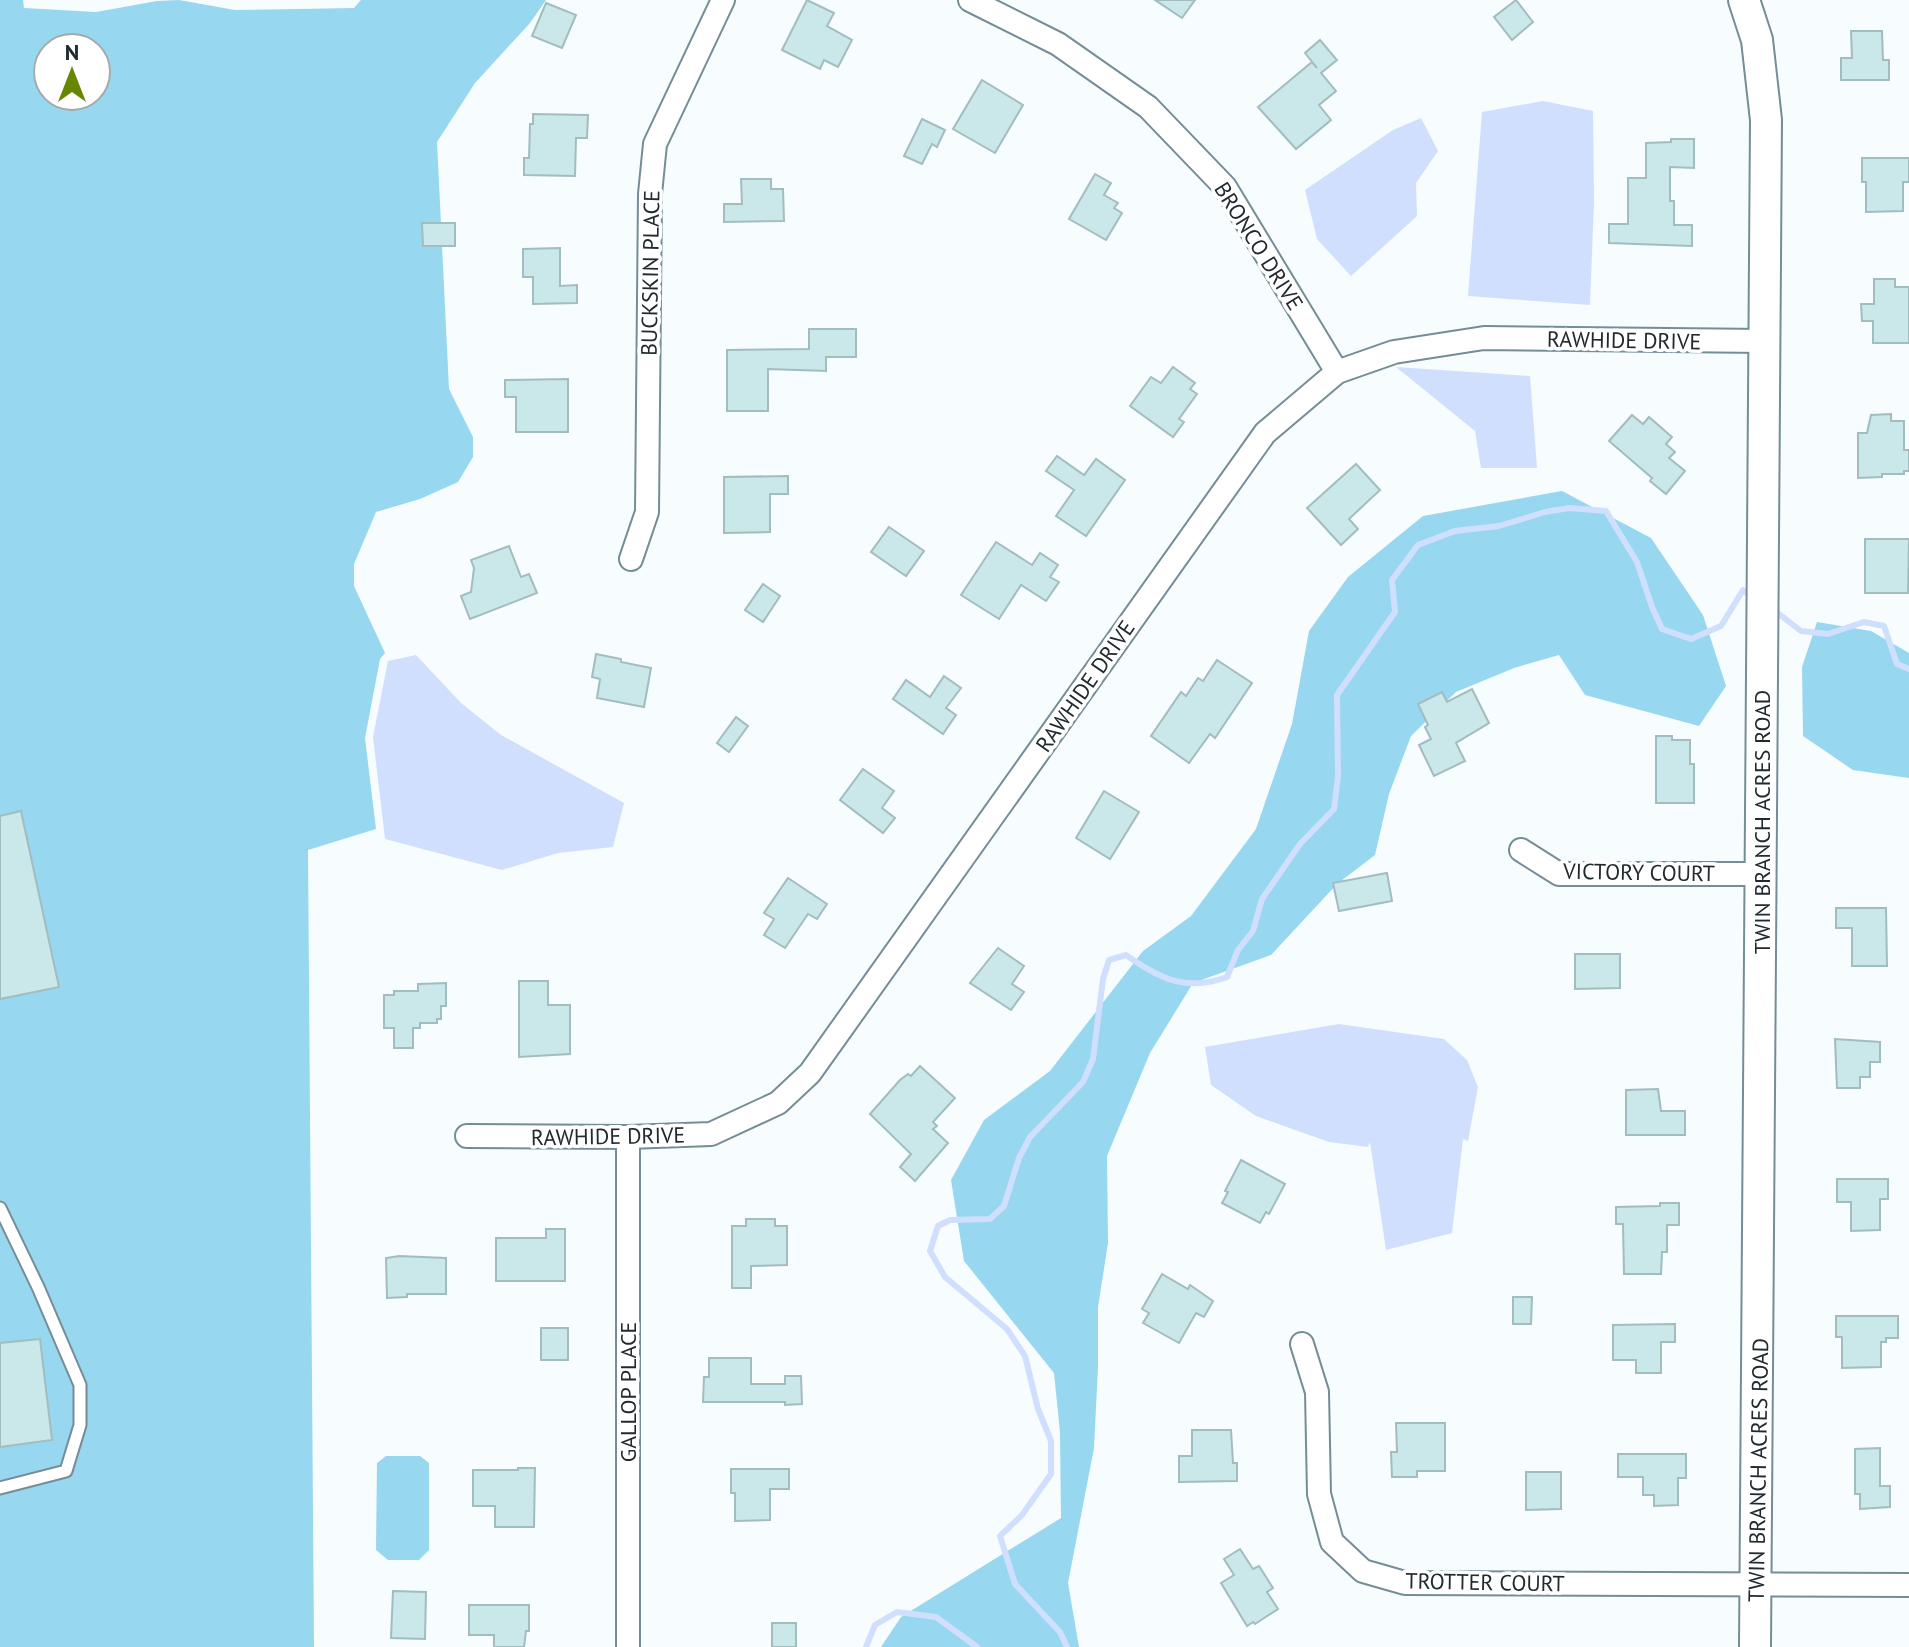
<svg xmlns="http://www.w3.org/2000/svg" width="1909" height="1647" font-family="'PT Sans',sans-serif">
<rect width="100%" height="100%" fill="#f7fcfe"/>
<g fill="#97d7f0" fill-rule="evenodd">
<path d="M0,0h23l1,8 72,4 61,-11 22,-1 56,10 119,-2 7,-8h185l-16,23 -55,60 -38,59 12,247 24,48v20l-15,25 -38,17 -44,13 -22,52v22l31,67 -5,6 -15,79 11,91 -68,21 6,797h-314zM48,48h48v48h-48z"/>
<path d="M1562,491l89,47 52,77 23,71 -27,40 -114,-31 -26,-40 -45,13 -58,24 -45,44 -22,58 -14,61 -38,29 -66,71 -78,28 -43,70 -43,103 1,87 -10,64v60l-4,81 -26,135 11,64h-198l20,-30 160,-99 -1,-86 -6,-59 -90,-112 -13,-81 33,-60 66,-49 93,-120 48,-35 65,-87 36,-105 17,-93 39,-54 75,-61z"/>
<path d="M1817,622l54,9 38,22v125l-56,-8 -50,-34 -1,-69z"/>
<path d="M386,1456h34l9,7v87l-10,10h-31l-12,-10 1,-87z"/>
</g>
<g fill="#d0dffd">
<path d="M1543,101l50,10 1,91 -4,103 -122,-9 14,-184z"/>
<path d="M1421,118l17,33 -22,32 1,33 -66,60 -34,-37 -12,-49 88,-60z"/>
<path d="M1396,367l134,9 7,92h-56l-6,-37z"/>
<path d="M416,655l45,48 40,32 123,68 -11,44 -55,6 -56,17 -117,-31 -12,-102 15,-76z"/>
<path d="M1339,1024l105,15 23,21 11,27 -10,54 -5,-2 -11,94 -66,17 -16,-108 -2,5 -39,-5 -73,-26 -45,-31 -6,-38z"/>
</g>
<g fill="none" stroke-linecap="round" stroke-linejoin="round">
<g stroke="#d0dffd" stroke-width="6">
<path d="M1779,614l22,17 27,3 36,-12 20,4 13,38 12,5"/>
<path d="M866,1647l9,-22 22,-13 39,5 41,30"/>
<path d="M1067,1647l-7,-15 -45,-48 -15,-48 22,-21 29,-41v-33l-13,-32 -13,-53 -18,-27 -62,-52 -15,-26 8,-25 12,-6 40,-1 14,-13 15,-48 11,-21 53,-55 10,-23 10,-80 6,-19 17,-5c34,24 60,37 101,22l11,-27 15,-19 9,-32 38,-55 34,-35 4,-33 -1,-81 58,-83 -3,-32 26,-35 37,-14 44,-5 46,-14 24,-4 37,3 31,51 15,45 10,22 29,10 30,-13 22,-36 5,4"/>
</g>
</g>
<g fill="#cae7ea" stroke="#a1bdc0" stroke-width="2">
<path d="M807,0l27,13 -7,13 25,14 -14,27 -14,-7 -4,9 -38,-19z"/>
<path d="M1155,0h40l-13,18z"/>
<path d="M1516,0l17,22 -21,18 -18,-23z"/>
<path d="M546,3l30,12 -14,33 -30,-12z"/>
<path d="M1851,31h31l1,29h6v20h-48v-22h11z"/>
<path d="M1320,40l17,20 -16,13 15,18 -17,14 12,15 -35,29 -38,-42 54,-45 5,6 -12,-15z"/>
<path d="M982,80l41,25 -28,48 -42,-24z"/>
<path d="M533,114l55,1 -1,23h-11l-1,38 -51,-1v-17h5l1,-34h3z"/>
<path d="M922,119l23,11 -8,17 -5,-3 -10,20 -18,-8z"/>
<path d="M1671,139h23v29l-24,-1v34h4v24h18v21l-83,-3v-19h19v-46h18v-35l25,-1z"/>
<path d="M1862,158h47v24h-6v29l-37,1v-30h-4z"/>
<path d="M1095,174l16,9 -7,12 14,8 -4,5 8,5 -16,27 -37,-21z"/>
<path d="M741,179h30v10h12l1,32 -60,1v-18h18z"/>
<path d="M422,223h33v23h-32z"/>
<path d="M560,248v38l17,-1v18l-44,1v-27h-10v-28z"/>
<path d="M1874,279h21v8h14v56h-36v-22h-11l-1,-17h13z"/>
<path d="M809,329h47v28h-30v14l-58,-2v42h-41v-61l82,-1z"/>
<path d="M1173,367l22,16 -5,6 7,5 -18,25 5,3 -11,15 -43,-31 21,-29 10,6z"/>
<path d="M568,379v53h-52v-35h-11v-17z"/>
<path d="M1891,414v7h13v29h5v21h-5v3h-22v3l-24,1v-45h9l4,-18z"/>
<path d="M1632,415l11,9 6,-7 23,20 -6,7 9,8 -6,6 16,13 -19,23 -16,-13 2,-3 -43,-37z"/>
<path d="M1057,456l27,19 12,-16 29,21 -39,56 -30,-20 18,-26 -28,-19z"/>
<path d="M1356,464l24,26 -31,29 9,10 -17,16 -34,-37z"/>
<path d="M788,476v18h-18v38l-46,1v-56z"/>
<path d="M889,527l35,24 -18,25 -35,-24z"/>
<path d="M1865,539h44l-1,54h-43z"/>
<path d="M996,542l36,23 8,-12 18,12 -8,12 9,5 -13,19 -25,-16 -22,34 -38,-24z"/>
<path d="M509,546l12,31 8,-3 8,19 -67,26 -9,-23 10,-4 3,-24 -3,-8z"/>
<path d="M763,584l17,12 -17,26 -18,-12z"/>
<path d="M596,654l25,5v3l30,6 -7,39 -47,-9 3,-19 -8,-2z"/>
<path d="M1217,660l35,23 -37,55 -5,-4 -21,29 -38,-27 30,-44 5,4 12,-18 5,3z"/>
<path d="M944,676l17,12 -15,20 10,7 -13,19 -50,-35 13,-19 24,17z"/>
<path d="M1472,689l17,34 -33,20 9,18 -31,15 -15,-31 12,-6 -6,-12 3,-2 -10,-21 24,-12 5,10z"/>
<path d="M736,717l12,9 -19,26 -12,-9z"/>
<path d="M1656,736h16v4h18v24h4v39h-38z"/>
<path d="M863,769l31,22 -12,17 13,10 -12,15 -43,-33z"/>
<path d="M1104,791l35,21 -29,47 -34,-21z"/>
<path d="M21,811l38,176 -59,12v-183z"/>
<path d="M1387,873l5,28 -53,10 -6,-28z"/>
<path d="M788,878l39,26 -10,15 -9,-5 -23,34 -21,-13 10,-16 -10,-6z"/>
<path d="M1836,908h50l1,58h-35v-38h-16z"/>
<path d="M998,948l26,18 -12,18 12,8 -13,18 -41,-27z"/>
<path d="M1575,954h45v34l-45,1z"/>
<path d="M519,981h29v24h22v49l-51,3z"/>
<path d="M446,983v23h-5v13h-4v4h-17v5h-7v20h-19v-20h-10v-33h10v-4h24v-7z"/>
<path d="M1835,1039l45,3v20h-10v15h-10v11h-23z"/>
<path d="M920,1066l35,32 -22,24 4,4 -4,3 15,14 -33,38 -15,-14 11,-13 -41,-40 30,-34 8,-6 3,2z"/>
<path d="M1658,1089l3,22h24v24h-59v-45z"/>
<path d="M1241,1160l44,24 -16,30 -3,-2 -6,11 -38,-20 6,-11 -3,-1z"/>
<path d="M1837,1179h51v20h-8v31l-29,1v-29h-14z"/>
<path d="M1660,1203h19v22h-12v27h-5l-1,22h-37l-1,-50h-7v-17l44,-1z"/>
<path d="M746,1219h29v7h12v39l-36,1v22h-19v-62h14z"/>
<path d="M546,1229h19v52h-69v-43h50z"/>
<path d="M399,1256l47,2v36h-39v3l-20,1 -1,-40z"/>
<path d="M1162,1274l26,15 2,-4 23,16 -9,16 -8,-4 -17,30 -36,-20 6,-10 -7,-4z"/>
<path d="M1513,1297h19l-1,27h-18z"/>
<path d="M1836,1316h62v22h-12v4h-5v25l-39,1v-31h-6z"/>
<path d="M1675,1324v18h-14v31h-25v-13h-23v-35z"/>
<rect x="541" y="1328" width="27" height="32"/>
<path d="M40,1339l12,101 -52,7v-104z"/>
<path d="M709,1358h42v26h34v-8h16l1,28 -17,1v-3h-82l1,-25h5z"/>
<path d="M1396,1423h49v48h-28v6h-25l-1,-25h6z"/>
<path d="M1192,1430h39l2,33h4v18l-58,1v-26h13z"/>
<path d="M1880,1448v38h10v21l-30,2v-15h-5v-45z"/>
<path d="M1618,1454h68v24h-8v27l-24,1v-11h-11v-18h-25z"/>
<path d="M518,1468h17l-1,59h-39v-21h-22v-36h45z"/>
<path d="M731,1469h58v20h-19v31l-35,1v-28h-4z"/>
<path d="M1526,1472h35v37l-35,1z"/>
<path d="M1240,1549l13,20 6,-3 14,22 -6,4 11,17 -23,15 -2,-2 -6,4 -26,-43 13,-8 -10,-16z"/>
<path d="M393,1591l33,1 -1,47 -34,-1z"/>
<path d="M469,1605h60v26h-3l-2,16h-30v-12h-25z"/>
<rect x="772" y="1623" width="24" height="24"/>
</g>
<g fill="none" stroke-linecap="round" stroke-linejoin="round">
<g stroke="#758d96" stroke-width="15">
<path id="lane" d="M0,1208l38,79 42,98v40l-14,46 -66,17"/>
</g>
<g stroke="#758d96" stroke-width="26">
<g id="street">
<path d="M970,0l88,44 90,63 77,80 112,185"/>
<path d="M631,559l16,-47 3,-318 5,-50 68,-144"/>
<path d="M1521,850l38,24h203"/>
<path d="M467,1136l161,1 83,-3 67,-31 32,-30 455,-640 72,-61 57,-20 90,-14 281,3"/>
<path d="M1302,1344l15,48 2,102 13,48 31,29 42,12 504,2"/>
<path d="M628,1647v-510"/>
</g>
</g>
<g stroke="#758d96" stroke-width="34">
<path id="secondary" d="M1744,0l13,40 9,80 -11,1527"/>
</g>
<use href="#lane" stroke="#fff" stroke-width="11"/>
<use href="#street" stroke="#fff" stroke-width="22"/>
<use href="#secondary" stroke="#fff" stroke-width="30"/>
</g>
<g text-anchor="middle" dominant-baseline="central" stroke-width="7" stroke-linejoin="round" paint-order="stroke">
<g font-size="22" fill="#212a2e" stroke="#fff">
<text transform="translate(1259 246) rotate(58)">BRONCO DRIVE</text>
<text transform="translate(650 273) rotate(-89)">BUCKSKIN PLACE</text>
<text transform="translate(1624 340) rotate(1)">RAWHIDE DRIVE</text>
<text transform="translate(1085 686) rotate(-55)">RAWHIDE DRIVE</text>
<text transform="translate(1762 822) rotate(-90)">TWIN BRANCH ACRES ROAD</text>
<text transform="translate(1639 872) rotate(1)">VICTORY COURT</text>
<text transform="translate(608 1136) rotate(-1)">RAWHIDE DRIVE</text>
<text transform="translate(628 1392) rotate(-90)">GALLOP PLACE</text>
<text transform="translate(1758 1470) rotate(-89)">TWIN BRANCH ACRES ROAD</text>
<text transform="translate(1485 1582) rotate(1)">TROTTER COURT</text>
</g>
</g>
<g transform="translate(72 72)"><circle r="38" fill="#ffffff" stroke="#a6aaab" stroke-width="2"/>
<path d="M0-6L14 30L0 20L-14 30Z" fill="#688700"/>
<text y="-12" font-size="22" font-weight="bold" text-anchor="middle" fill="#212a2e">N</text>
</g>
</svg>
